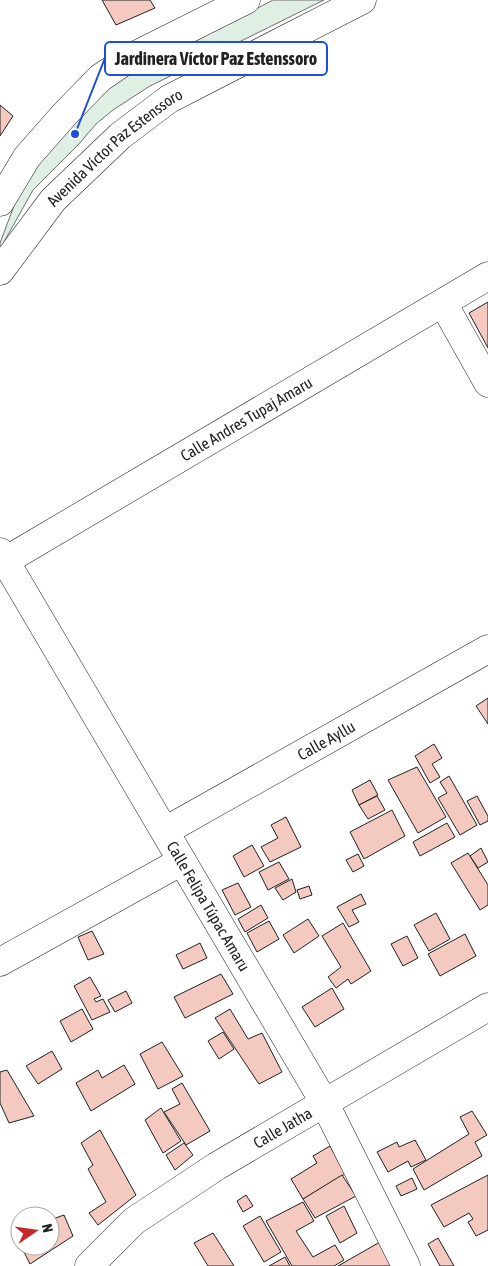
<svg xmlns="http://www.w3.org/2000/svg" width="488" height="1266" font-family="'Asap Condensed',sans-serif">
<rect width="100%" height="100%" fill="#fff"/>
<path fill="#e0efe3" stroke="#6f6f6f" d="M273,0h51l-174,86 -37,24 -17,14 -17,20 -46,46 -33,59v-6l21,-56 57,-73 35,-35 80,-37z"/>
<g fill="#f3c9c0" stroke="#222">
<path d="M102,0h48l5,8 -39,17z"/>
<path d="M0,105l13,11 -13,20z"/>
<path d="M488,302v46l-19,-35z"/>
<path d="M488,698v26l-12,-18z"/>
<path d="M434,744l8,14 -10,6 8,13 -10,6 -15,-27z"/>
<path d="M417,767l29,50 -28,16 -30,-53z"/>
<path d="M449,776l28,49 -17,10 -22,-37 9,-5 -7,-11z"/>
<path d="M370,780l8,15 -19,10 -7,-15z"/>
<path d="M377,796l8,14 -17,9 -9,-14z"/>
<path d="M477,796l11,20v5l-8,4 -13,-24z"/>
<path d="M392,810l13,26 -41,23 -14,-27z"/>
<path d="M286,817l15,30 -31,15 -9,-15 17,-9 -7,-13z"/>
<path d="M447,823l8,14 -35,19 -7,-14z"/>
<path d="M252,845l12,21 -20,11 -11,-21z"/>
<path d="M481,848l7,14 -10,6 -8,-12z"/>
<path d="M468,853l20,32v20l-8,5 -29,-47z"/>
<path d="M358,854l6,12 -11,6 -7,-12z"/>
<path d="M279,862l10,17 -21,11 -9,-18z"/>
<path d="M292,879l4,13 -13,8 -8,-12z"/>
<path d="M238,883l13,24 -16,8 -13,-25z"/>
<path d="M309,886l3,9 -12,4 -3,-9z"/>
<path d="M361,894l5,10 -14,6 7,12 -10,5 -12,-20z"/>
<path d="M261,905l7,13 -23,14 -7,-13z"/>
<path d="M436,913l14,26 -21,12 -15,-26z"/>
<path d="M308,919l11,17 -25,17 -11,-18z"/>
<path d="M269,921l10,18 -22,13 -10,-19z"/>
<path d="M343,923l28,48 -20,13 -3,-5 -12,9 -8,-11 13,-10 -19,-31z"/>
<path d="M92,931l12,23 -16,6 -10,-23z"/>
<path d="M465,934l11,22 -36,20 -12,-22z"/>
<path d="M407,936l11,22 -15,8 -12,-22z"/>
<path d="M200,943l7,15 -24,11 -7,-14z"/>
<path d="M221,974l12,20 -48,24 -11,-21z"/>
<path d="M90,977l11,19 -7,3 2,3 7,-3 7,13 -18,8 -18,-34z"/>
<path d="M332,988l12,21 -29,18 -13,-20z"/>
<path d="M126,991l6,12 -17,9 -7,-12z"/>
<path d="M82,1009l11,20 -22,13 -11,-21z"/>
<path d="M230,1009l18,30 14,-6 20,39 -23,12 -44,-66z"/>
<path d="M223,1032l11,17 -15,10 -11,-18z"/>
<path d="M162,1042l21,34 -25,13 -18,-35z"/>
<path d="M52,1051l10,18 -24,15 -12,-18z"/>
<path d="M124,1065l11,19 -44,27 -15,-28 22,-13 4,8z"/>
<path d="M7,1070l27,46 -25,7 -9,-20v-31z"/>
<path d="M182,1083l28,48 -24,14 -22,-33 16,-8 -8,-15z"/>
<path d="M161,1108l20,33 -18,12 -18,-33z"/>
<path d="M472,1111l15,24 -12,7 7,14 -58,34 -11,-21 56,-35 -9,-17z"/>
<path d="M100,1130l36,65 -38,30 -9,-12 17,-11 -18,-33 5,-4 -12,-22z"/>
<path d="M415,1140l11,20 -15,7 -3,-6 -20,11 -11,-20 20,-10 2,5z"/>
<path d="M184,1143l9,12 -18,15 -9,-15z"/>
<path d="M330,1146l15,28 -42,25 -12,-20 26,-16 -4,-7z"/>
<path d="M342,1175l14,21 -41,22 -12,-19z"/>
<path d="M488,1175v55l-12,6 -8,-14 5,-3 -4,-6 -25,14 -13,-22z"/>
<path d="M412,1178l5,11 -16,7 -5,-10z"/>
<path d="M246,1195l7,11 -10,6 -6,-11z"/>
<path d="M303,1202l11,19 -18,10 17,26 22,-12 9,15 -10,6h-42l-26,-45z"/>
<path d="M344,1206l13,27 -17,10 -14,-27z"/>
<path d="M64,1215l9,21 -43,28 -9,-18h29v-26z"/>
<path d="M260,1216l21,36 -17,10 -21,-36z"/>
<path d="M213,1233l21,33h-26l-14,-23z"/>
<path d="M438,1238l16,28h-14l-12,-22z"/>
<path d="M380,1242l13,22 -3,2h-52z"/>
<path d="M285,1257l5,9h-21z"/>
</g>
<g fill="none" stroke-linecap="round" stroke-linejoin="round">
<g stroke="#222" stroke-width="29">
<g id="minor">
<path d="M0,202l27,-45 37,-42 36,-37 28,-19 118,-59"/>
<path id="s1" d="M0,271l53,-71 67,-64 49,-37 193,-99"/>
<path d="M443,303l45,80"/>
<path id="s2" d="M0,552l324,550 82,164"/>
<path id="s3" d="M5,561l483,-285"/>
<path id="s4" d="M165,831l323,-182"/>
<path d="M0,962l182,-101"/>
<path id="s5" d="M89,1266l45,-45 83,-55 271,-159"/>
</g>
</g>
<use href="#minor" stroke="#fff" stroke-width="28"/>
</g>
<g text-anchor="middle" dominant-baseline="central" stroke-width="4" stroke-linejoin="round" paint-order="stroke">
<g font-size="16" fill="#222" stroke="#fff">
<text stroke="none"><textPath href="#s1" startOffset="170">Avenida Víctor Paz Estenssoro</textPath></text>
<text stroke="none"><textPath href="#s3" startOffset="280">Calle Andres Tupaj Amaru</textPath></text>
<text stroke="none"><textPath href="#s4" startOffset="185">Calle Ayllu</textPath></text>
<text stroke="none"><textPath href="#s2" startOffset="411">Calle Felipa Túpac Amaru</textPath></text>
<text stroke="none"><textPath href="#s5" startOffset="239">Calle Jatha</textPath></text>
</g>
</g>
<path fill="none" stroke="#1d4ed8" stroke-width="2" d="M75 134L105 58"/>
<circle fill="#1d4ed8" stroke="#fff" stroke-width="2" cx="75" cy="134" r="5"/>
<rect fill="#fff" stroke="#1d4ed8" stroke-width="2" x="105" y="42" width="222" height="33" rx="5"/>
<g font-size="18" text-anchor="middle" font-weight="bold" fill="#222">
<text x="216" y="65">Jardinera Víctor Paz Estenssoro</text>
</g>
<g transform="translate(35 1231) rotate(77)"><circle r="24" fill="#ffffff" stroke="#a7a7a7"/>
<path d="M0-4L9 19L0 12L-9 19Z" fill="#c62828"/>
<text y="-8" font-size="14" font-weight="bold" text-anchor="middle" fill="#222222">N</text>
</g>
</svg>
